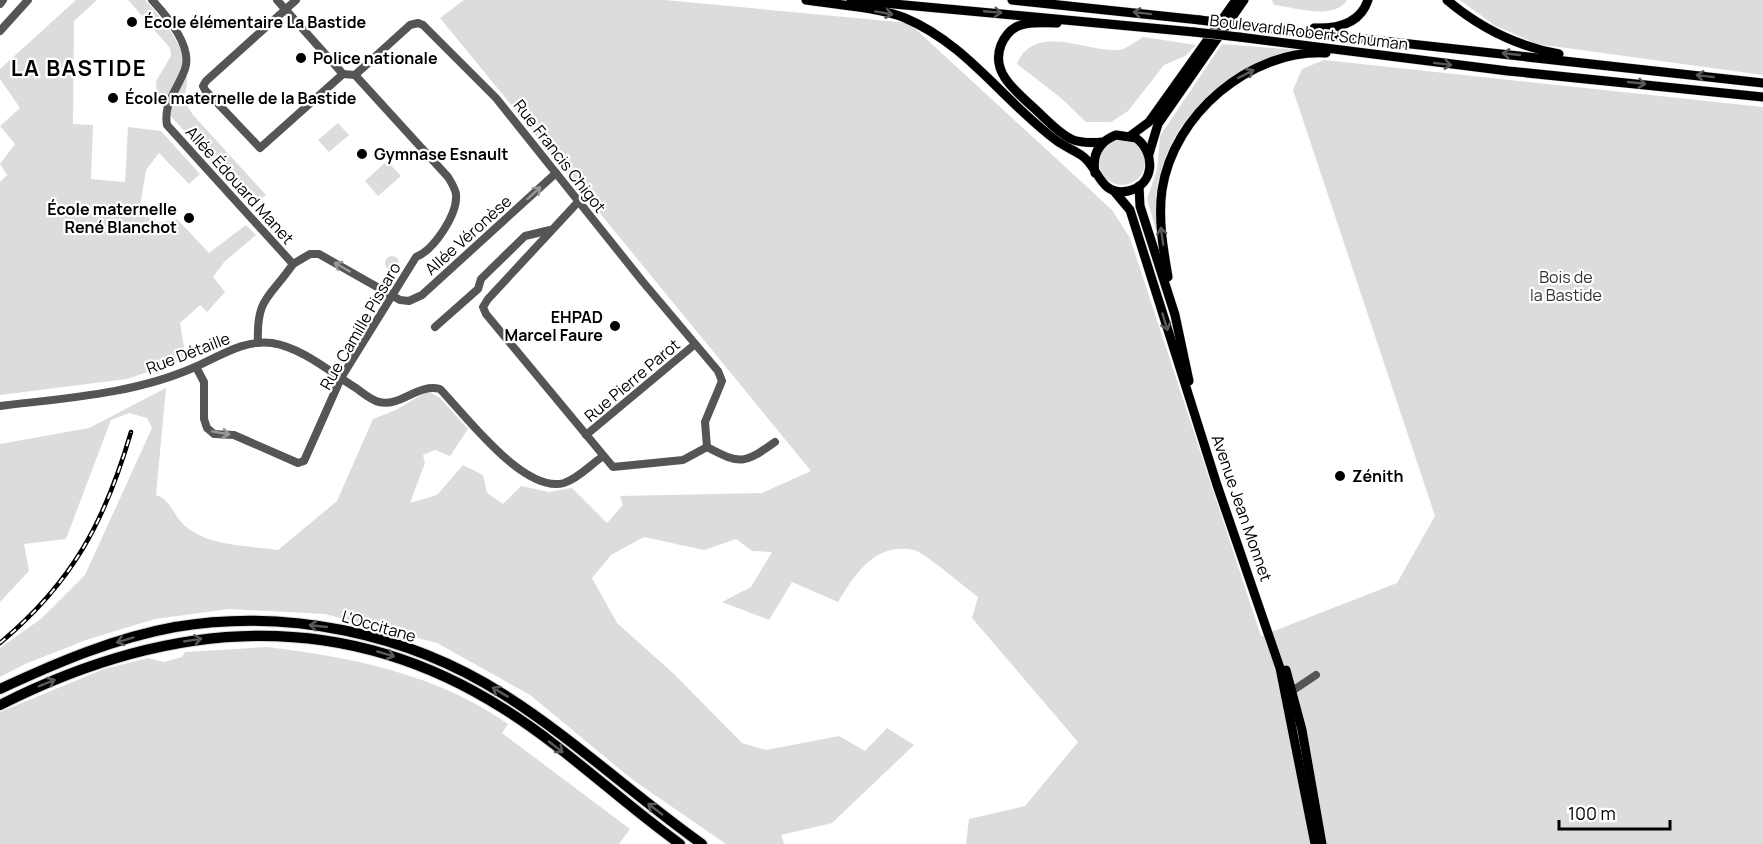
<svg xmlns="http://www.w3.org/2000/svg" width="1763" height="844" font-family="Manrope,sans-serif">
<rect width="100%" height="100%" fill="#fff"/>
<g fill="#dcdcdc">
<path d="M76,0h21l-23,21 -1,103 20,1 -2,54 34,3 3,-55 33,4 39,43 -11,10 -30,-31 -13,17 -6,37c11,17 18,17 37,12l32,34 37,-28 10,10 -31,26 -12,16 12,15 -18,20 -7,-7 -20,18 6,36 -59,20 -127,16v-213l7,-7 -7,-11 15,-20 -15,-18 20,-18 -20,-29v-10z"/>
<path d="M128,0h17c25,27 53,62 38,99l10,16 73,80 -14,11 -94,-104 -2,-21 15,-25 -1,-8z"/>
<path d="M464,0h201l244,23 203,187 18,28 131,398 136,-53 38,-67 -142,-426 9,-21 22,-9 439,47v737h-797l3,-25 56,-13 53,-64 -106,-124 6,-21c-11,-8 -54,-45 -64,-47 -39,-8 -59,24 -76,52l-46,-20 -23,38 -47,-18 29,-15 21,-35 -20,-1 -16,-12 -32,11 -60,-13 -33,18 -19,23 25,45 57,51 68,69 24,7 73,-14 26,15 22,-23 27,17 -82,78 -51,12 3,9h-58l-93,-64 -103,-85 -93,-52 -112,-29 -96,-5 -74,10 -69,21 -61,24 -25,13v-29l42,-30 43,-43 67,-147 -5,-10 -18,-5 -18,7 -45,119 -42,5 5,27 -29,31v-158l89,-16 77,-40 -10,107c15,5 17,20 28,30 25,22 62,20 94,25l59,-49 36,-82 23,-9 32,-19 12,7 28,31 -18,27 -15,-6 -12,5 2,8 -15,40 27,-8 26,-30 20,10 4,18 16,11 18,-18 28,6 23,-4 35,35 16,-18 -3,-9 142,-3 49,-22 -371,-453z"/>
<path d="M1272,0h75c-13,21 -53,7 -73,5z"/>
<path d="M1460,0h303v75l-226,-31 -43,-19z"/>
<path d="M1143,37l53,8 -11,11 -21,9 -36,46 -17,11h-25l-25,-24 -44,-34c17,-42 69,-12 101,-14 8,0 18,-9 25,-13z"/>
<path d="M1222,44l76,6c-69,15 -131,68 -141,141 -2,14 0,31 1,46l-11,-38 10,-29 3,-34z"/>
<path d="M338,123l11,12 -20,17 -11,-12z"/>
<circle cx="1122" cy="162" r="23"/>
<path d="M387,161l14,15 -23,20 -13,-15z"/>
<circle cx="392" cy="263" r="7"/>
<path d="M267,647c84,10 170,27 241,77l-6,9 128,96 -11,15h-619v-132l104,-43 44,-11 16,4 18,-5 3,-5z"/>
</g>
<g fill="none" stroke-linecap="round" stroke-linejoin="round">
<g stroke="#dbdbdb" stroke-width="10">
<g id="major">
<path d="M806,0c26,4 76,8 99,18 62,26 99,84 152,123 7,5 16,9 24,14 18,11 18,42 47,36 27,-6 28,-38 8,-53l-20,-3c-18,7 -24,20 -21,38"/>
<path d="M851,0l343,32"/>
<path d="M1012,0l188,20"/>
<path d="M1447,0c33,28 69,46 112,54"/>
<path d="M1057,23c-13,0 -29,-2 -41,4 -7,4 -12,11 -15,18 -11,28 16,47 34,64 11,10 22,23 36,30 9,4 21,4 32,3"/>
<path d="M1247,26l516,57"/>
<path d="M1314,28c23,1 46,-4 54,-28"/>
<path d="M1239,37l269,34 255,26"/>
<path d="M1130,136l19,-14 87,-122"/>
<path d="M1149,154l9,-30 86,-124"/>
<path d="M1139,186l1,20 35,109 14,66"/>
<path d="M1114,191l16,19 87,275 63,183 35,176"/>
<path d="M1168,277c-5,-29 -10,-58 -6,-87 11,-75 88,-141 164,-137"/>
<path d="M1286,670l16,60 20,114"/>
</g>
</g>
<g stroke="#dbdbdb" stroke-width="12">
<g id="highway">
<path d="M0,689c56,-26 114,-51 175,-62 112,-19 232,6 328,67 70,44 131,102 199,150"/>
<path d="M0,705c168,-85 339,-101 504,4 62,39 116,92 176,135"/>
</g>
</g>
<g stroke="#555" stroke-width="8">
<path d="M152,0c14,15 41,46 33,69 -7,20 -22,34 -18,56l126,139c-23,34 -37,33 -35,79"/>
<path d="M296,0l-90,81 -3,5 2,4 55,58 83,-74"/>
<path d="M0,4l3,-4"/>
<path d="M0,31l28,-31"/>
<path d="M355,75l55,-50 8,-2 5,2 73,73 147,184 75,89 4,10 -17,41 2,25c34,18 37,17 68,-5"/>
<path d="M578,202l-90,97 -5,8 3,7 127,153 70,-7 24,-13"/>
<path d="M293,264l17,-10h9l81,46 9,1 13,-6 134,-122"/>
<path d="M435,327l43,-38 3,-10 44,-43 25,-6"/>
<path d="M196,367l8,15v37l3,9 7,6 20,1 64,28 6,-2 37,-83 75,-121c18,-7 42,-43 40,-63 -1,-6 -5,-12 -8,-17l-93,-102 -12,-1 -66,-74"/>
<path d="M0,406c65,-8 135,-12 195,-39 25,-11 50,-28 77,-24 31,5 58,29 84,45 7,5 15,12 23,14 22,5 39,-19 61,-13 26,27 84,105 124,94 15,-5 26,-18 38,-26"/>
<path d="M586,435l108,-90"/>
<path d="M1292,691l24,-16"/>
</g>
<use href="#major" stroke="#000" stroke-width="9"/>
<use href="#highway" stroke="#000" stroke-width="10"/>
<g stroke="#000" stroke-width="4.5">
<path id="rail" d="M0,643c73,-61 105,-122 131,-211"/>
</g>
<use href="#rail" stroke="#fff" stroke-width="2" stroke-dasharray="7" stroke-linecap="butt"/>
<g stroke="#dbdbdb" stroke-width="10" stroke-linecap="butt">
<g id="major-bridge">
<path d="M1200,20l47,6"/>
<path d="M1194,32l45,5"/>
</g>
</g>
<use href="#major-bridge" stroke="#000" stroke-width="9"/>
</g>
<defs><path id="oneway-shaft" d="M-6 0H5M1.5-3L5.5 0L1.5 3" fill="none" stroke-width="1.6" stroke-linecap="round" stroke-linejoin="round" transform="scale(1.5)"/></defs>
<g stroke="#595959">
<use href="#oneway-shaft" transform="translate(993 12) rotate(5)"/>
<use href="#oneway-shaft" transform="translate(884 13) rotate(10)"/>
<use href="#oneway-shaft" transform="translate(1142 13) rotate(-173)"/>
<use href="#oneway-shaft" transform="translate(1511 54) rotate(-174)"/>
<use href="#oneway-shaft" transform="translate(1443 64) rotate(7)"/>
<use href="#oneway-shaft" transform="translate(1246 74) rotate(-27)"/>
<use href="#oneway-shaft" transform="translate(1705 76) rotate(-173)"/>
<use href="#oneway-shaft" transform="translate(1637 83) rotate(6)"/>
<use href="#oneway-shaft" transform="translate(1162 236) rotate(-98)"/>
<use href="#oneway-shaft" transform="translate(1165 322) rotate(73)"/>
<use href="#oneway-shaft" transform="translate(318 626) rotate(-174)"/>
<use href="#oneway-shaft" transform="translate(125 640) rotate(163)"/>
<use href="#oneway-shaft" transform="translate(193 640) rotate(-9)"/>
<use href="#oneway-shaft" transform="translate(386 654) rotate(16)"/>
<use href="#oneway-shaft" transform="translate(47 683) rotate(-22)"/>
<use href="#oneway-shaft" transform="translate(500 692) rotate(-149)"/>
<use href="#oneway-shaft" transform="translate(556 747) rotate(38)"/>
<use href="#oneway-shaft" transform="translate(655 809) rotate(-143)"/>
</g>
<g stroke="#999">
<use href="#oneway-shaft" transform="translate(534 193) rotate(-42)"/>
<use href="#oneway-shaft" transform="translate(342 267) rotate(-150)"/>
<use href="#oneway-shaft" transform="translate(221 433) rotate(10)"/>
</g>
<g fill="#000" stroke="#fff" stroke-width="2">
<circle cx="132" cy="22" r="6"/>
<circle cx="301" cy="58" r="6"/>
<circle cx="113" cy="98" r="6"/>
<circle cx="362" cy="154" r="6"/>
<circle cx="189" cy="218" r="6"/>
<circle cx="615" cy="326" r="6"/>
<circle cx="1340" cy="476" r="6"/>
</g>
<g text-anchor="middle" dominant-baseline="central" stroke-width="4.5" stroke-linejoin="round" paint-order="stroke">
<g font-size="16" font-weight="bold" fill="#000" stroke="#fff" text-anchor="start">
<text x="144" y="22">École élémentaire La Bastide</text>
<text x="313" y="58">Police nationale</text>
<text x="125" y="98">École maternelle de la Bastide</text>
<text x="374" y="154">Gymnase Esnault</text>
<text x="177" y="209" text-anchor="end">École maternelle<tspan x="177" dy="18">René Blanchot</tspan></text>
<text x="603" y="317" text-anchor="end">EHPAD<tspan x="603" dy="18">Marcel Faure</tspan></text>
<text x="1352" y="476">Zénith</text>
</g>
<g font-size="16" fill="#000" stroke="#fff">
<text transform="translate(1309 32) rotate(7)">Boulevard Robert Schuman</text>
<text transform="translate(560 156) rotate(52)">Rue Francis Chigot</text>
<text transform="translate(240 185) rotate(48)">Allée Édouard Manet</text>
<text transform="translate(468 235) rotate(-42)">Allée Véronèse</text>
<text transform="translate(360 326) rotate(-60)">Rue Camille Pissaro</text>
<text transform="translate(188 353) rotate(-21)">Rue Détaille</text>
<text transform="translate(632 380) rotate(-40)">Rue Pierre Parot</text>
<text transform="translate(1242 508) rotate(71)">Avenue Jean Monnet</text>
<text transform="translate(379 626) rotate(16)">L'Occitane</text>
</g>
<g font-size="16" fill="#333" stroke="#fff">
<text x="1566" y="277">Bois de<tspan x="1566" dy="18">la Bastide</tspan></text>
</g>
<g font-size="22" font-weight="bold" letter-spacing="1.5" fill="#000" stroke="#fff">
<text x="79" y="68">LA BASTIDE</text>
</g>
</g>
<path d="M1559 820v9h111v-9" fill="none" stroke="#000000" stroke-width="3"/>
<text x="1568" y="820" font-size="18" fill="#000000" stroke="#ffffff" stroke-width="4.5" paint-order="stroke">100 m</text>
</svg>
